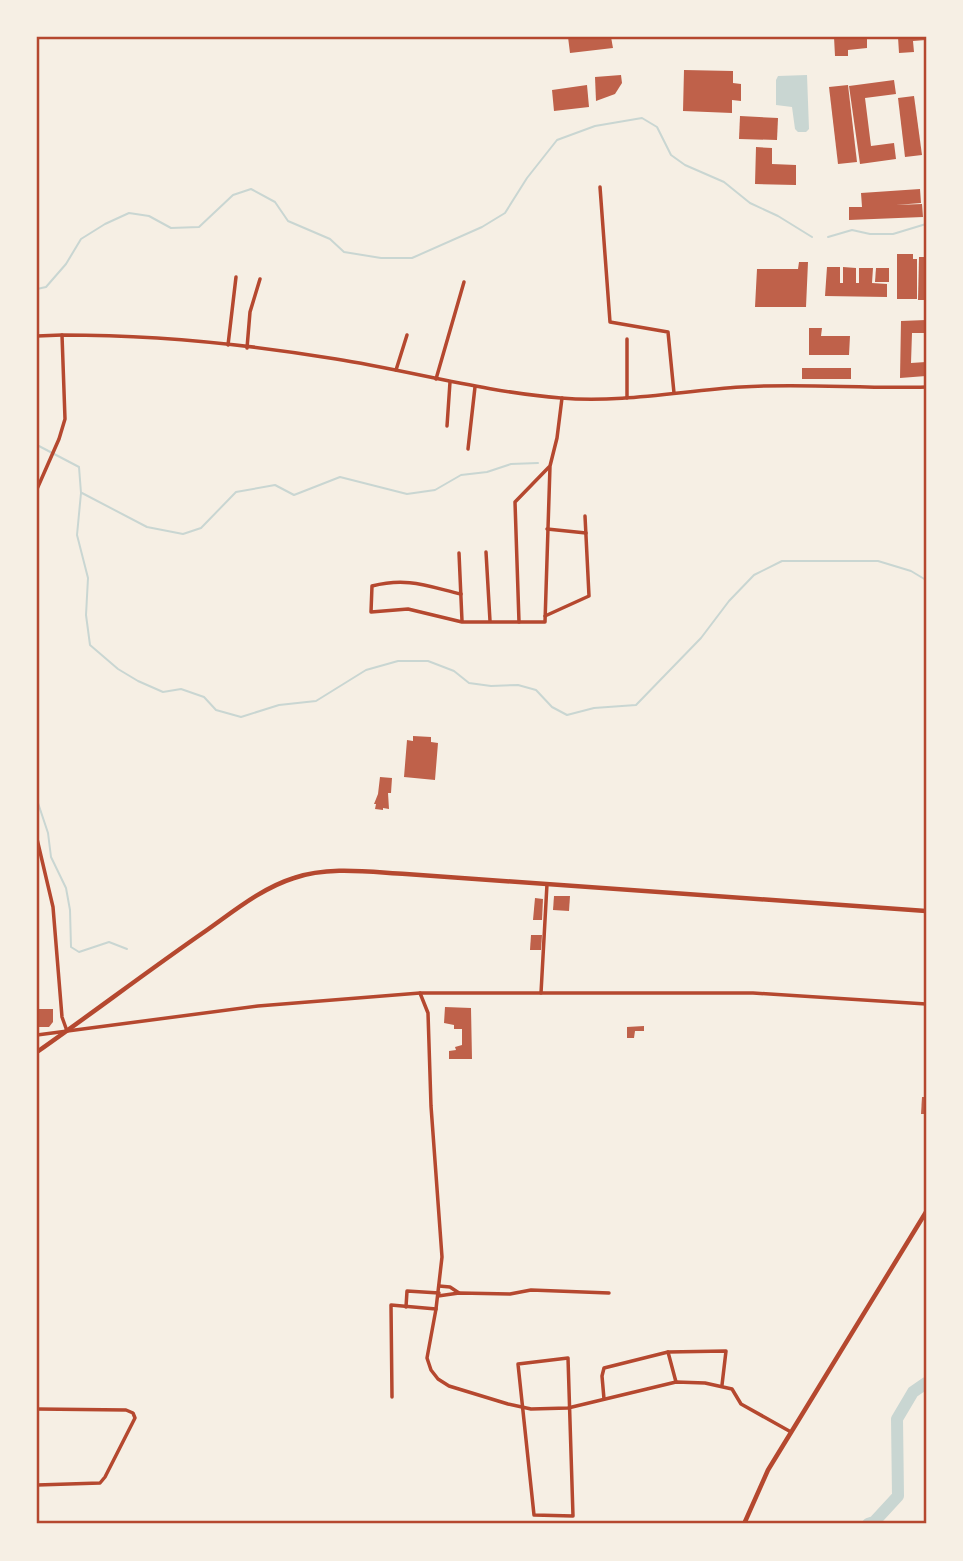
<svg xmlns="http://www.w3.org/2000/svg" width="963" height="1561" font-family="'Roboto Condensed',sans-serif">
<rect width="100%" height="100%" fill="#f6efe4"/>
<path fill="#c9d6d2" d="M807,75l2,54 -3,3h-8l-3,-3 -3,-22 -16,-2v-25l2,-4z"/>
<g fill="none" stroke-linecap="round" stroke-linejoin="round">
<g stroke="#c9d6d2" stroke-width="2">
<path d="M828,237l24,-7 18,4h23l33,-10"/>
<path d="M37,289l9,-2 20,-23 15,-25 24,-15 24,-11 20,3 22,12 28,-1 34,-32 18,-6 24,13 13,19 42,18 14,13 37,6h31l70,-31 23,-14 22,-35 30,-38 38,-14 47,-8 15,9 14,28 14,10 39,17 26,21 28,13 34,21"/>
<path d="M37,445l42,22 2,26 -4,42 11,43 -2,37 4,30 28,24 20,12 25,11 18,-3 23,8 12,13 25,7 38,-12 37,-4 50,-31 32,-9h30l26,10 15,12 22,3 27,-1 18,5 16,17 15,8 27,-7 42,-3 65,-67 28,-37 25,-26 28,-14h96l33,10 15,9"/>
<path d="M82,493l65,34 36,7 18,-6 35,-36 39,-7 19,10 46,-18 67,17 28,-4 26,-15 26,-3 24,-8 27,-1"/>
<path d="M37,800l11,33 3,24 15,31 4,22 1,37 8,5 30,-10 18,7"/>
</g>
<path stroke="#c9d6d2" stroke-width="12" d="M868,1524l6,-2 24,-26 -1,-77 16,-27 13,-9"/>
</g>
<g fill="#bf614a">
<path d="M568,37h43l2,11 -43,5z"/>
<path d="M834,37h33v11l-19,2v6h-13z"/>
<path d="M898,37h28v3l-13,1 1,11 -15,1z"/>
<path d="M684,70l49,1v12l8,1v17l-9,-1v13l-49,-2z"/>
<path d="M621,75l1,8 -7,11 -19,7 -1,-24z"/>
<path d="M894,80l2,14 -31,4 6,48 23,-3 2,16 -36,5 -11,-78z"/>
<path d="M587,85l2,22 -35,4 -2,-21z"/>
<path d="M848,85l9,77 -19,2 -9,-77z"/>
<path d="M914,96l8,59 -17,2 -7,-59z"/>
<path d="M740,116l38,2 -1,22 -38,-1z"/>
<path d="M756,147l16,1v16l24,1v20l-41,-1z"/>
<path d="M920,189l1,14 -25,2 26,-1 1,13 -74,3v-13h13l-1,-14z"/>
<path d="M897,254h16v5h4v40h-20z"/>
<path d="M919,257h7v43h-8z"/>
<path d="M799,262h9l-2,45h-51l2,-38h41z"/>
<path d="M827,267h13v16h3v-16l13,1v15h3v-15h14l-1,15 15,1v13l-62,-1z"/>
<path d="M876,268h13v14h-14z"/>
<path d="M926,320v13h-14l-1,30 15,-1v14l-26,2 1,-57z"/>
<path d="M809,328h13l-1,8h29l-1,19h-40z"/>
<rect x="802" y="368" width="49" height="11"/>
<path d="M413,736l18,1v5l7,1 -3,37 -31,-3 3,-37 6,1z"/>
<path d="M380,777l12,1 -1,15h-3l1,16 -6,-1v2l-8,-1 1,-5h-2l4,-10z"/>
<path d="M554,896h16l-1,15 -16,-1z"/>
<path d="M535,898l8,1 -1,21h-9z"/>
<path d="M531,935h11l-1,15h-11z"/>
<path d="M445,1007l26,1 1,51h-23v-8l7,-1 -1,-3 7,-2v-16h-8v-4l-10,-2z"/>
<path d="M38,1009h15v13l-4,5h-11z"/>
<path d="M644,1026v5h-9l-1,7h-7v-11z"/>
<path d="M922,1097h4v17h-5z"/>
</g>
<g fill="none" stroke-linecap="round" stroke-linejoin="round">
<g stroke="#b5482f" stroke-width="3.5">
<path d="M600,187l10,135 58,10 6,61"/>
<path d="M37,336l25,-1"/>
<path d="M228,345l8,-68"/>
<path d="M247,348l3,-36 10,-33"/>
<path d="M396,370l11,-35"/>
<path d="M436,379l28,-97"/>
<path d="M627,398v-59"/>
<path d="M447,426l3,-44"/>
<path d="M468,449l7,-62"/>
<path d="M547,529l39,4"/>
<path d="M486,552l4,69"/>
<path d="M459,553l3,68"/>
<path d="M461,594c-34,-8 -54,-17 -89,-8l-1,26 37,-3 54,13h83l5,-156 7,-28 5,-40"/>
<path d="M545,616l44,-20 -4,-80"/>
<path d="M519,622l-4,-120 34,-35"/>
<path d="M420,993l8,20 3,93 11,151 -6,52 -9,49 4,12 7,9 11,7 59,18 23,5 37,-1 108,-26 29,1 27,6 9,15 50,28"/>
<path d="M541,993l6,-109"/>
<path d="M439,1286l11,1 9,6"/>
<path d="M438,1296l21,-3 51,1 21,-4 78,3"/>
<path d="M406,1307l1,-16 32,2"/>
<path d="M668,1352l8,30"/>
<path d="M568,1358l5,158 -39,-1 -16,-151z"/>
<path d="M392,1397l-1,-92 45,4"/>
<path d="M604,1399l-2,-23 2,-8 64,-16 58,-1 -4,34"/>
<path d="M37,1409l89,1 7,3 2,5 -30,59 -5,6 -63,2"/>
</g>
<g stroke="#b5482f" stroke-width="3.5">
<path d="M37,489l22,-50 6,-20 -3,-84c91,0 184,9 274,24 75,12 149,33 225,39 60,5 120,-7 180,-11 61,-4 123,2 185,0"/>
<path d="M37,839l16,68 9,110 5,14"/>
<path d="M37,1035l221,-29 162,-13h333l173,11"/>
</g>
<g stroke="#b5482f" stroke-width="4.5">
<path d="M37,1052c57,-40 112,-82 170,-122 27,-19 55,-42 87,-52 35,-12 75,-6 112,-4l520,37"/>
<path d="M744,1524l24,-54 158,-258"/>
</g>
</g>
<rect width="963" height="1561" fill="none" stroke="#f6efe4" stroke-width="77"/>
<rect x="38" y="38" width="887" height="1484" fill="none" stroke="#b5482f" stroke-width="2.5"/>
</svg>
